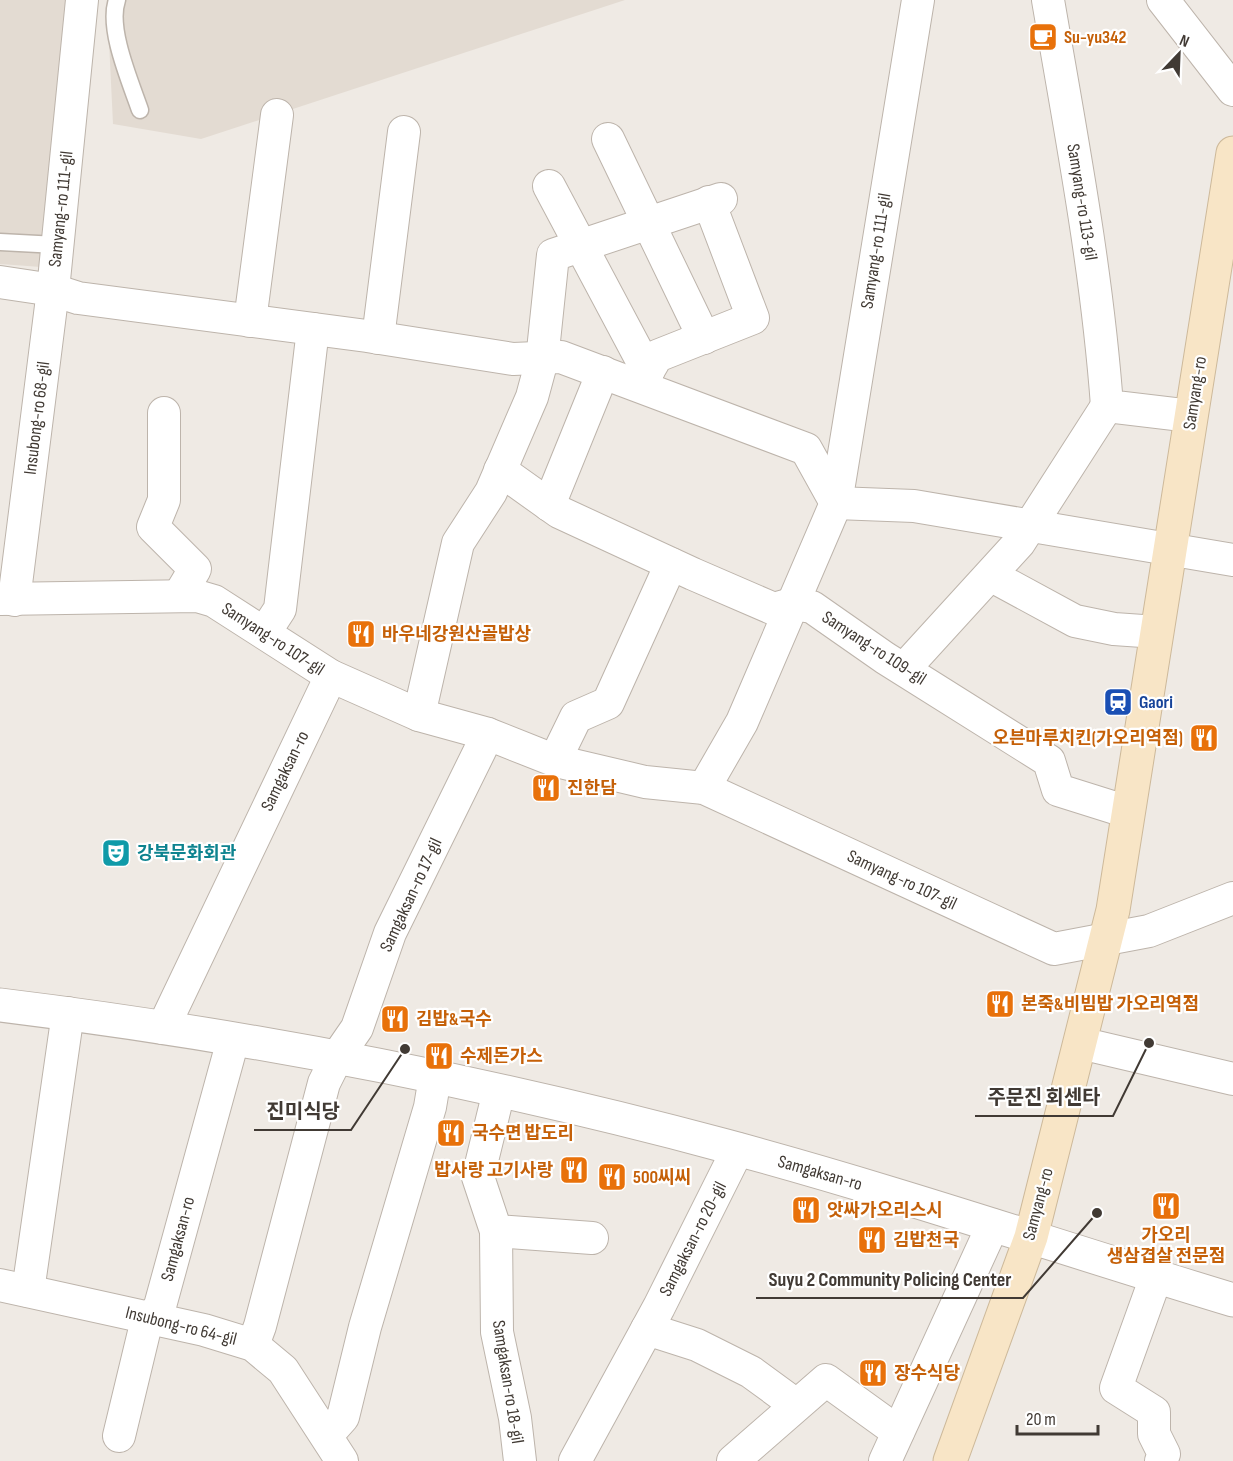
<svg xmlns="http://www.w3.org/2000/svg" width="1233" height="1461" font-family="'Sofia Sans Condensed','Noto Sans KR',sans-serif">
<rect width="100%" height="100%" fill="#efeae4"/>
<g fill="#e3dbd2">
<path d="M0,0h71l-30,267 -41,-3z"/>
<path d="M107,0h518l-424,139 -88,-15z"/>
</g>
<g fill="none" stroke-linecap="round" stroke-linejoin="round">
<g stroke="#bdb4ab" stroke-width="19">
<g id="service">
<path d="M117,0c-10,28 13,81 23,110"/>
<path d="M0,242l57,3"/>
</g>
</g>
<g stroke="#bdb4ab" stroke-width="34">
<g id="minor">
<path d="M1048,0c23,135 49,269 59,406l84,10"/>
<path d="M1163,0l70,90"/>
<path d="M608,139l96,199"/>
<path d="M549,186l99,186"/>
<path d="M0,282l53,8 25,8 289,38 146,23 48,-2 245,92 30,54"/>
<path d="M250,321l27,-206"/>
<path d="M378,338l26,-206"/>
<path d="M640,385l17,-29 96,-38 -44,-116"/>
<path d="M164,413v87l-11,27 42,42 -15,25"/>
<path d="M500,470l59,42 134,62 81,35 18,-5 20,3 73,51 164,103 9,29 70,22"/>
<path d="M836,503l78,3 319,54"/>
<path d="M549,505l54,-133"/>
<path d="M992,576l83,45 39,8 43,3"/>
<path d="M0,599l197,-3 17,5 117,75 88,39 69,19 68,27 89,21 59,6 350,161 95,-18 84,-33"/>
<path d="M14,600l39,-310 29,-290"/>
<path d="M265,632l15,-23 33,-280"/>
<path d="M904,669l115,-126 88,-137"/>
<path d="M419,715l39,-172 33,-51 41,-95 10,-37 11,-105 168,-56"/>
<path d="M555,760l21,-43 32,-14 63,-139"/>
<path d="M704,788l38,-66 94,-219 82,-503"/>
<path d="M163,1028l168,-352"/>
<path d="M1080,1043l153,36"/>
<path d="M499,1091l-21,86 18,54 1,101 18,86 5,43"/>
<path d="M496,1231l96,7"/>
<path d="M1156,1277l-40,111 38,24v22l10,20 -3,7"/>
<path d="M0,1285l204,45 49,15 30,25 59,91"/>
<path d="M28,1291l40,-278"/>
<path d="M647,1329l50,16 54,27 45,33"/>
<path d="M253,1345l7,-19 64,-243 13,-26 20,-29 33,-95 98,-199"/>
<path d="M327,1435l16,-18 22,-90 65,-220 5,-30"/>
<path d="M119,1436l26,-108 15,-22 73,-266"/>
<path d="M575,1461l84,-154 79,-158"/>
<path d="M733,1461l93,-81 72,52"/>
<path d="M885,1461l108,-236"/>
</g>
</g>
<g stroke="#bdb4ab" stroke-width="35">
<path id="tertiary" d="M0,1005c245,30 488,77 726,141 171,46 338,103 507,154"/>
</g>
<g stroke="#cdb99a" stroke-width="35">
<path id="secondary" d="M950,1461l81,-224 82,-327 120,-757"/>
</g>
<use href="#service" stroke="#fff" stroke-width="16"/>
<use href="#minor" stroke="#fff" stroke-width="32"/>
<use href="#tertiary" stroke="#fff" stroke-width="33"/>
<use href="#secondary" stroke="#f8e5c6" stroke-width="33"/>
</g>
<defs>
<g id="cafe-square" transform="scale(1.5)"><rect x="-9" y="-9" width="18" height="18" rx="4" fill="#e8710a" stroke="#fff"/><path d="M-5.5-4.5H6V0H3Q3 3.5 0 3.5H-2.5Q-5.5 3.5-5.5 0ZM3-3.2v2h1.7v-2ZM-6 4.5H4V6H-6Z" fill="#fff"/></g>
<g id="restaurant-square" transform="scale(1.5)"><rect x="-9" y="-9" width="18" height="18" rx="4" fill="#e8710a" stroke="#fff"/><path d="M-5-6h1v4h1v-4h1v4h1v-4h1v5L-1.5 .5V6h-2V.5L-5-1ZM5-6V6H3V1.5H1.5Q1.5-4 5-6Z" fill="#fff"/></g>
<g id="station-square" transform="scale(1.5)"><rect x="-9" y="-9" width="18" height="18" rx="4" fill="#1a4fb4" stroke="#fff"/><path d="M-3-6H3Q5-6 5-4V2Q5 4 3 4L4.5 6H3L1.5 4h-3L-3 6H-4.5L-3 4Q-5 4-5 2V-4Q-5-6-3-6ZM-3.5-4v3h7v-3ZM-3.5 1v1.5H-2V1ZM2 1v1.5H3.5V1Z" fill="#fff"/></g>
<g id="theatre-square" transform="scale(1.5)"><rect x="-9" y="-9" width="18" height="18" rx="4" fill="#0f9aa8" stroke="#fff"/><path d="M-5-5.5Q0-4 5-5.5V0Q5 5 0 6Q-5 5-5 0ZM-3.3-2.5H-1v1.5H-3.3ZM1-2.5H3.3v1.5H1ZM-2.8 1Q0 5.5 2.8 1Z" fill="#fff"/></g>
</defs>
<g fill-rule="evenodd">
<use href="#cafe-square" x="1043" y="37"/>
<use href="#restaurant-square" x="361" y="634"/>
<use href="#station-square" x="1118" y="702"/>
<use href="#restaurant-square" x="1204" y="738"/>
<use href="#restaurant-square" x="546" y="788"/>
<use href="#theatre-square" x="116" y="853"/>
<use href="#restaurant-square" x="1000" y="1004"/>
<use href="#restaurant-square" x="395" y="1019"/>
<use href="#restaurant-square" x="439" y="1056"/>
<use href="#restaurant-square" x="451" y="1133"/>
<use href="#restaurant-square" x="574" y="1170"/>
<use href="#restaurant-square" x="612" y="1177"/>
<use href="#restaurant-square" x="1166" y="1206"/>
<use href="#restaurant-square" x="806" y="1210"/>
<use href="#restaurant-square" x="872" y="1240"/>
<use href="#restaurant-square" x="873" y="1373"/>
</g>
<g text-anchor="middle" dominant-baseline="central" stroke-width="4.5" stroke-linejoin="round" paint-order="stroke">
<g font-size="18" font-weight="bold" fill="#c56008" stroke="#fff" text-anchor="start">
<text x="1064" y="37">Su-yu342</text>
<text x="382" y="634">바우네강원산골밥상</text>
<text x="1183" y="738" text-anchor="end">오븐마루치킨(가오리역점)</text>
<text x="567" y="788">진한담</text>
<text x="1021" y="1004">본죽&amp;비빔밥 가오리역점</text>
<text x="416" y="1019">김밥&amp;국수</text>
<text x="460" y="1056">수제돈가스</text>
<text x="472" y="1133">국수면 밥도리</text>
<text x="553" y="1170" text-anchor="end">밥사랑 고기사랑</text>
<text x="633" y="1177">500씨씨</text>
<text x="827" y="1210">앗싸가오리스시</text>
<text x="1166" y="1235" text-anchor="middle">가오리<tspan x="1166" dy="21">생삼겹살 전문점</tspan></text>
<text x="893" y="1240">김밥천국</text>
<text x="894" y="1373">장수식당</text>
</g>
<g font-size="18" fill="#413a34" stroke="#fff">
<text transform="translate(1082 202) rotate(81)">Samyang-ro 113-gil</text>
<text transform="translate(61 209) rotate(-84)">Samyang-ro 111-gil</text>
<text transform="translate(876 251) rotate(-81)">Samyang-ro 111-gil</text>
<text transform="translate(1195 393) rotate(-81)">Samyang-ro</text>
<text transform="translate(37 418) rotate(-83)">Insubong-ro 68-gil</text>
<text transform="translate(273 639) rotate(33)">Samyang-ro 107-gil</text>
<text transform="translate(874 648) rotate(33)">Samyang-ro 109-gil</text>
<text transform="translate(285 771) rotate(-64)">Samgaksan-ro</text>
<text transform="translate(902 880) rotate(25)">Samyang-ro 107-gil</text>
<text transform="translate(411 895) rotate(-65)">Samgaksan-ro 17-gil</text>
<text transform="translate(820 1173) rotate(16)">Samgaksan-ro</text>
<text transform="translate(1038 1204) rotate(-75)">Samyang-ro</text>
<text transform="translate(178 1239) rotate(-75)">Samgaksan-ro</text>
<text transform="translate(693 1239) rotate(-63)">Samgaksan-ro 20-gil</text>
<text transform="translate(181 1326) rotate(14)">Insubong-ro 64-gil</text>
<text transform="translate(508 1382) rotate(81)">Samgaksan-ro 18-gil</text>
</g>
<g font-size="18" font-weight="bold" fill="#164399" stroke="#fff" text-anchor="start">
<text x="1139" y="702">Gaori</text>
</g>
<g font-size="18" font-weight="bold" fill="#0d838f" stroke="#fff" text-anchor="start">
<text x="137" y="853">강북문화회관</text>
</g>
</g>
<path fill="none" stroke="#413a34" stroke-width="2" d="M1149 1043L1113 1116H975M405 1049L351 1130H254M1097 1213L1023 1298H756"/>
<g fill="#413a34" stroke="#fff" stroke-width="2">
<circle cx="1149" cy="1043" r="6"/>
<circle cx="405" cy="1049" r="6"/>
<circle cx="1097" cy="1213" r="6"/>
</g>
<g font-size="20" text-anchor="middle" font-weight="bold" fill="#413a34" stroke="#fff" stroke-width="4.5" stroke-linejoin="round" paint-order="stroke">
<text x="1044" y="1104">주문진 회센타</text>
<text x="303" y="1118">진미식당</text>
<text x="890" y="1286">Suyu 2 Community Policing Center</text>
</g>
<g transform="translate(1179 54) rotate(23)" stroke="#ffffff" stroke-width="4.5" paint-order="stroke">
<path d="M0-4.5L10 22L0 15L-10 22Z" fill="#413a34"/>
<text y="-9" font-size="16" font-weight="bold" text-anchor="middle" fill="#413a34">N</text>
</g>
<path d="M1017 1425v9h81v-9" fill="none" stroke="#413a34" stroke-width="3"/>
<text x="1026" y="1425" font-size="18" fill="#413a34" stroke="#ffffff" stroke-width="4.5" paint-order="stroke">20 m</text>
</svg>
